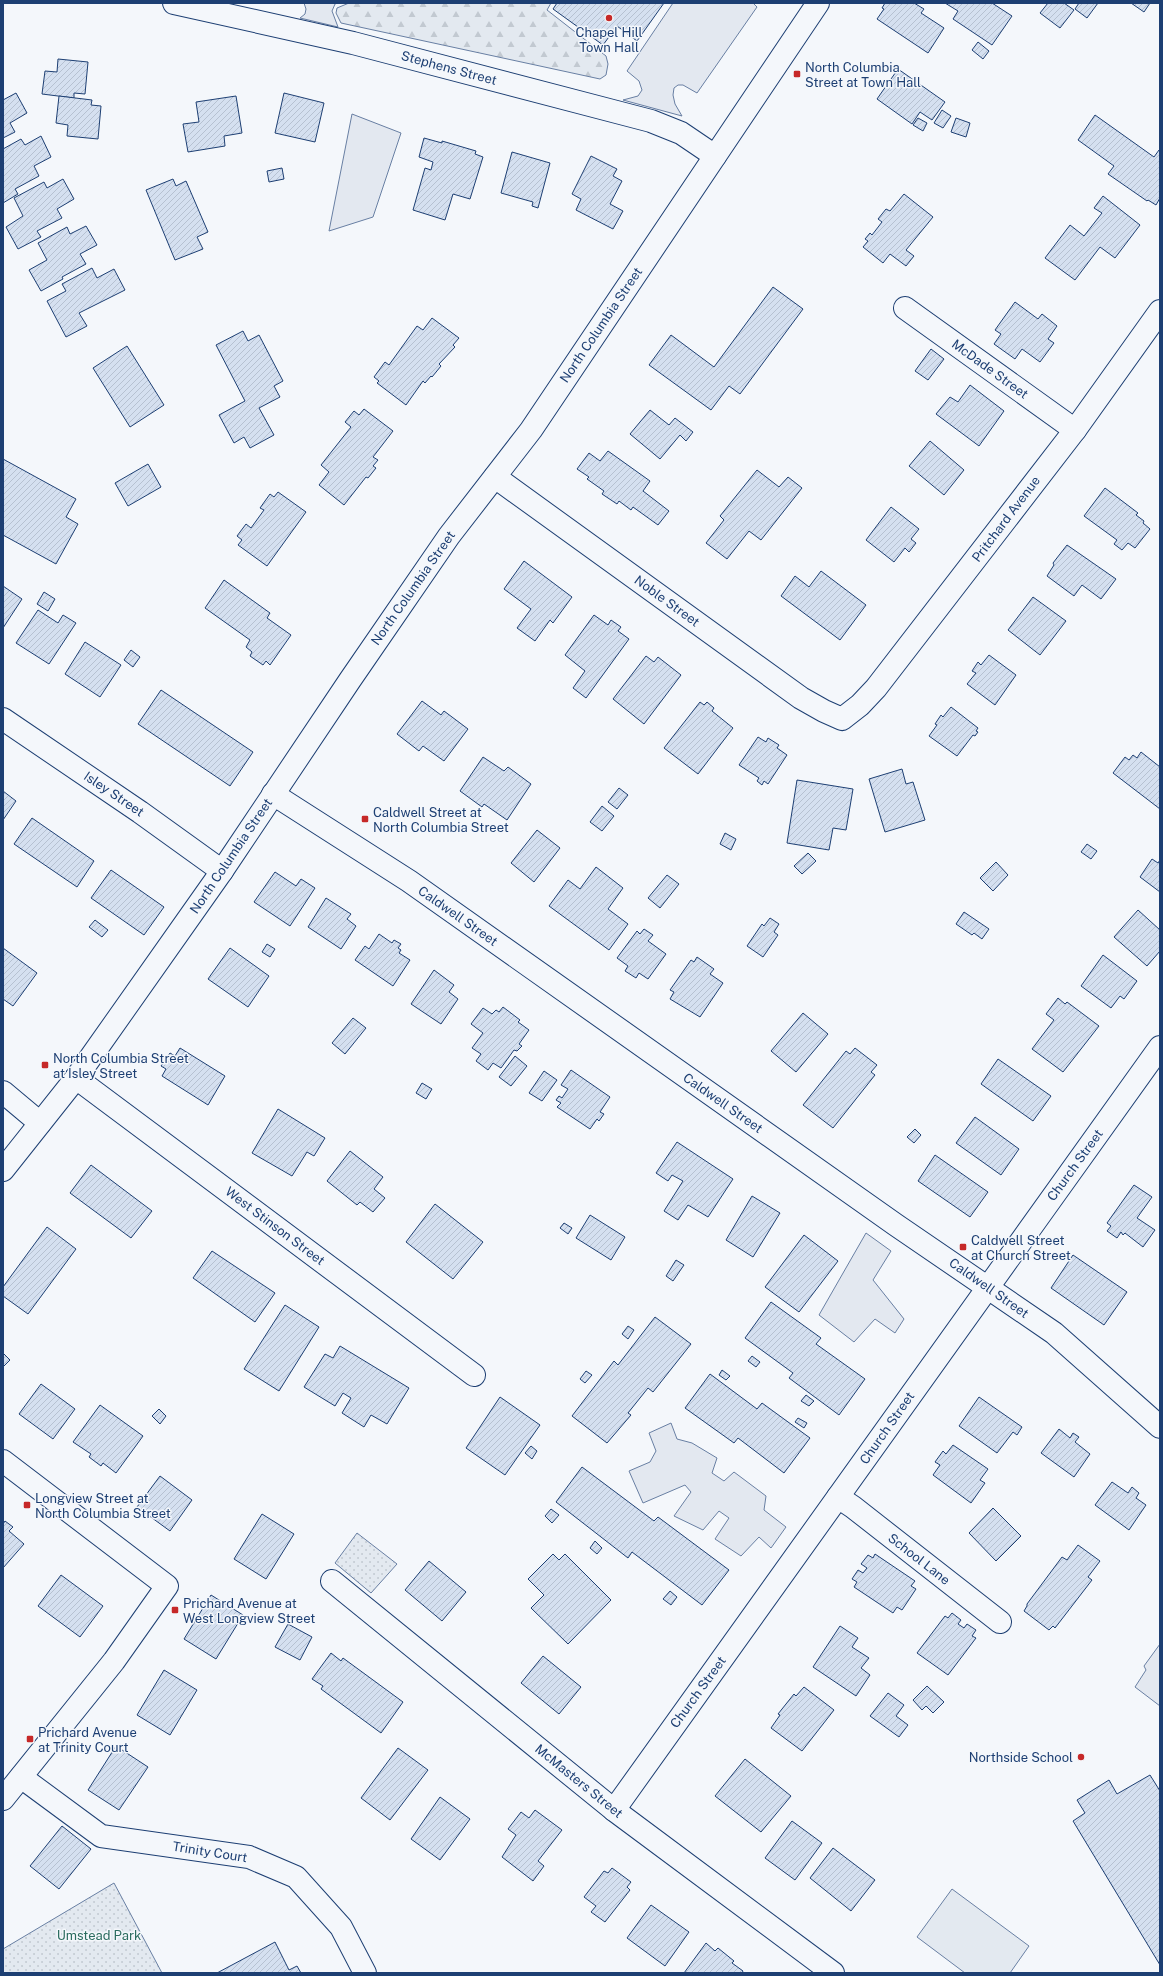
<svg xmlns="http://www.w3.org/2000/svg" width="1163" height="1976" font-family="'Public Sans',sans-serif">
<defs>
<pattern id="forest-firs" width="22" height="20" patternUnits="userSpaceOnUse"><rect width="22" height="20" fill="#e3e9f0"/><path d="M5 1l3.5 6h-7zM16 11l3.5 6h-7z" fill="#c2c9d1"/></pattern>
<pattern id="park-dots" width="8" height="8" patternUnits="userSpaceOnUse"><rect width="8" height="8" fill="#e3e9f0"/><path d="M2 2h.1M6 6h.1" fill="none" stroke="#c2c9d1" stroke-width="1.8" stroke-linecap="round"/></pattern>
<pattern id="building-hatch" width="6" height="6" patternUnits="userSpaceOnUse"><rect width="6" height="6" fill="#d5e0f0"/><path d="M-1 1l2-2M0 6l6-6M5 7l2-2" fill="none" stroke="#b6c1d1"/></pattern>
</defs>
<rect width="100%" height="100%" fill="#f4f7fb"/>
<path fill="#e3e9f0" stroke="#687fa3" d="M952,1889l77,57 -19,27h-45l-48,-36z"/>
<path fill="url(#forest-firs)" stroke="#687fa3" d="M349,3h202l-4,7 59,46 2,8 -2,11 -6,4 -259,-56 -5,-10 1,-5z"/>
<g fill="url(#park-dots)" stroke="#687fa3">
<path d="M357,1533l40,31 -26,29 -36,-30z"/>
<path d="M114,1883l48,90h-159v-24z"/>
</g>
<g fill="#e3e8f0" stroke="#687fa3">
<path d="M304,3h33l-2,1 -3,7 6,16 -38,-9 5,-4 1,-5z"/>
<path d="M673,3h80l4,4 -60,86 -14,-8h-5l-4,3 -1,7 2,9 7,12 -59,-16 15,-4 4,-6 -3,-9 -12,-10z"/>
<path d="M352,114l49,19 -28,84 -44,14z"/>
<path d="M866,1233l25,18 -18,29 31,39 -9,14 -20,-14 -21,23 -35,-27z"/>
<path d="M671,1423l6,16 15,4 25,15 -5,15 12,8 10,-9 32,24 -2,14 22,17 -15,21 -12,-11 -18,19 -26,-17 14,-21 -10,-7 -16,19 -29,-14 17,-24 -6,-7 -42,18 -14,-32 21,-9 6,-11 -7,-18z"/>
<path d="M1160,1644v62l-25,-19 11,-17 -2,-4z"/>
</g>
<g fill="url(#building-hatch)" stroke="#1d3f73">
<path d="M557,3h107l-27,38 -20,-15 -14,19 -50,-36z"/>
<path d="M885,3h29l10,6 -3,4 23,15 -16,25 -51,-34 7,-10 -2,-1z"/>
<path d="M945,3h47l20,13 -20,29 -39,-26 5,-8z"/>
<path d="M1048,3h16l10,7 -14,18 -20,-15z"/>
<path d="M1079,3h19l-11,15 -12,-9z"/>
<path d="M1131,3h19l-6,9z"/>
<path d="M978,42l11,9 -6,8 -11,-9z"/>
<path d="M58,59l30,3 -3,32 -11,-1v5l-32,-4 3,-23 12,1z"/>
<path d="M898,69l47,33 -13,18 -12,-8 -8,12 -35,-25z"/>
<path d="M16,93l11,20 -17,10 5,9 -12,6v-38z"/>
<path d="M284,93l40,10 -9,39 -40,-9z"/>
<path d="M59,96l33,4 -1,5 10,1 -3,33 -31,-3 1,-11 -12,-2z"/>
<path d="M236,96l6,37 -18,3 1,10 -37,6 -5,-28 16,-2 -3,-20z"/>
<path d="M942,110l9,6 -8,12 -9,-5z"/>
<path d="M1095,115l59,42 5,-7 1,1v47l-4,7 -8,-5 -1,1 -39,-27 6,-8 -36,-26z"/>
<path d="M918,118l9,5 -4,8 -10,-6z"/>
<path d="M956,118l14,5 -4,14 -15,-5z"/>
<path d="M41,136l10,21 -17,9 5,10 -24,13 3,5 -15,9v-54l18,-10 4,6z"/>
<path d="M424,138l18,5v-2l34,10 -1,3 8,3 -13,42 -17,-5 -8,26 -32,-10 12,-42 6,2 2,-8 -14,-5z"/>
<path d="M512,152l38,11 -12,45 -6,-2 1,-4 -32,-9z"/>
<path d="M591,156l26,13 -4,7 9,5 -12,23 13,7 -10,18 -37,-19 5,-11 -9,-5z"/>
<path d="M282,168l2,11 -15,3 -2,-11z"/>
<path d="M63,179l11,20 -17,10 5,9 -25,13 4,6 -23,12 -12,-22 17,-11 -9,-18 30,-16 3,6z"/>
<path d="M173,179l3,7 10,-5 22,51 -11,5 6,12 -28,11 -29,-70z"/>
<path d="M904,194l29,23 -27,33 8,6 -8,10 -16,-12 -7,9 -20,-16 5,-6 -3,-2 5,-6 2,2 10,-13 -4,-3 8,-10 4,2z"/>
<path d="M1103,196l37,29 -25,33 -15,-11 -25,33 -30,-22 25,-33 14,11 18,-23 -8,-5z"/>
<path d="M86,226l11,19 -17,9 6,10 -24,13 1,2 -22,12 -12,-21 18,-10 -9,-17 29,-16 3,7z"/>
<path d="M92,268l5,10 17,-9 11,21 -46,23 8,13 -21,11 -19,-36 19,-10 -4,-7z"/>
<path d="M773,287l30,22 -63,85 -11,-8 -18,24 -62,-45 22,-30 43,32z"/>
<path d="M1015,302l23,17 4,-5 15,12 -9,13 6,4 -14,19 -18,-13 -7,10 -21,-15 7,-10 -6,-4z"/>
<path d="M432,318l27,20 -6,7 2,2 -16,17 2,2 -9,11 -1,-1 -6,7 -2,-2 -17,24 -29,-22 2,-2 -5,-4 11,-15 4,3 28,-39 6,4z"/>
<path d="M243,331l5,10 11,-6 24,46 -9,5 6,11 -21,11 15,27 -24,13 -6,-11 -10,6 -15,-28 26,-14 -29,-56z"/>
<path d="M127,346l37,59 -34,22 -37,-59z"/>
<path d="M931,349l13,10 -16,21 -13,-9z"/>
<path d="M970,385l34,26 -25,35 -43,-32 14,-17 8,5z"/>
<path d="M364,409l29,22 -20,26 5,3 -5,6 3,2 -8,10 -2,-1 -22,28 -25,-20 10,-13 -8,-7 30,-38 -6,-5 9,-11 5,4z"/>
<path d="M650,410l19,15 6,-7 18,14 -7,9 -6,-6 -20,24 -30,-25z"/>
<path d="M930,441l34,29 -20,25 -35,-29z"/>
<path d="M608,451l42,30 -7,10 26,20 -11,14 -25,-18 -2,3 -12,-9 -2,3 -15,-10 2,-3 -17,-12 2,-2 -12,-8 12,-16 11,8z"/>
<path d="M3,459l73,40 -10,18 12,7 -22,40 -53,-29z"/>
<path d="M148,464l13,23 -33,19 -13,-23z"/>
<path d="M757,470l22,17 9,-10 14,11 -41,52 -12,-9 -22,28 -21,-16 18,-23 -4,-4z"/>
<path d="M1105,488l33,25 -2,2 8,6 -1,2 7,6 -15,19 -7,-5 -6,7 -8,-6 3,-4 -33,-24z"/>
<path d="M278,492l28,20 -39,54 -29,-21 4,-5 -5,-4 9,-12 5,4 13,-18 -4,-2 10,-14 4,3z"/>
<path d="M891,507l28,22 -8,10 5,4 -7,9 -4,-4 -11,14 -28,-22z"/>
<path d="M1067,545l49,34 -15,20 -19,-14 -8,11 -27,-20 7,-11 -1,-2z"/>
<path d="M524,561l48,36 -19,26 -3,-3 -15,21 -18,-13 14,-19 -27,-20z"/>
<path d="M821,571l45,34 -26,35 -59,-44 14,-20 14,11z"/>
<path d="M224,580l46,33 -3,5 24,17 -21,30 -4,-4 -3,4 -13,-9 2,-4 -6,-5 4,-7 -45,-32z"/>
<path d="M3,586l19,13 -19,29z"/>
<path d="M44,592l11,7 -7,12 -11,-7z"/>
<path d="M1033,597l33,24 -26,34 -32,-25z"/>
<path d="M38,610l20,13 5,-8 13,8 -27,41 -33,-21z"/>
<path d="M594,615l14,10 3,-5 10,7 -3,4 11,8 -43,59 -13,-10 12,-17 -20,-16z"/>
<path d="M85,642l36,23 -21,32 -35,-23z"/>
<path d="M131,650l9,7 -7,10 -9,-7z"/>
<path d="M989,655l27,20 -21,30 -28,-21 9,-11 -4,-2 6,-9 3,3z"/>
<path d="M646,656l8,6 4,-5 23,18 -37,49 -31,-25z"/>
<path d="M161,690l92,62 -23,34 -92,-62z"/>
<path d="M422,701l19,14 3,-4 24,18 -24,32 -21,-15 -4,5 -22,-17z"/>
<path d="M700,702l4,3 3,-3 7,6 -2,3 21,17 -35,46 -34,-26z"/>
<path d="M951,707l27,21 -2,3 2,1 -3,4 -2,-1 -16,21 -28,-20 8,-11 -2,-1 6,-9 2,2z"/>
<path d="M758,737l8,5 2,-4 11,7 -2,3 10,7 -19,29 -4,-3 -2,4 -5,-4 2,-3 -20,-13z"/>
<path d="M1141,752l19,15v42l-47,-36 12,-16 4,3 4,-5 4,3z"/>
<path d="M483,757l21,14 4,-4 23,17 -24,36 -23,-16 -2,3 -22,-16z"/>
<path d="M902,769l4,15 7,-2 12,38 -40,12 -16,-53z"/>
<path d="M797,780l56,9 -7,41 -13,-2 -4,22 -42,-7z"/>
<path d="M619,788l9,7 -11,14 -9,-7z"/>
<path d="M3,791l13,10 -13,19z"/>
<path d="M602,806l12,10 -12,15 -12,-9z"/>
<path d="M32,818l62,43 -17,26 -63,-43z"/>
<path d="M537,830l23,18 -26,34 -23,-19z"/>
<path d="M725,833l11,6 -5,11 -11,-6z"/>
<path d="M1087,844l10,7 -6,8 -10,-7z"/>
<path d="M808,853l8,8 -14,13 -8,-8z"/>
<path d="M1152,859l6,4 2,-3v32l-20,-15z"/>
<path d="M996,862l12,13 -15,16 -13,-13z"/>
<path d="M596,867l27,21 -15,21 20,15 -19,26 -60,-44 19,-26 12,9z"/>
<path d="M111,870l53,37 -20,28 -53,-37z"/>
<path d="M275,872l21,14 5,-7 14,9 -25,38 -36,-24z"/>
<path d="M667,875l12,9 -19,24 -12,-10z"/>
<path d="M326,898l25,16 -4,5 9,7 -15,23 -33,-22z"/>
<path d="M1138,910l22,20v21l-13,15 -33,-29z"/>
<path d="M964,912l25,17 -7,10 -8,-6 -2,2 -16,-11z"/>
<path d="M770,918l9,6 -5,8 4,3 -15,22 -16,-11 15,-22 2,2z"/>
<path d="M95,920l13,10 -6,7 -13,-10z"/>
<path d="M644,929l9,6 -5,6 18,13 -18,25 -9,-6 -3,5 -11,-7 3,-5 -11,-8 20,-27 3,3z"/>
<path d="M379,934l13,9 2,-3 7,4 -3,4 3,2 -2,3 11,7 -17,26 -38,-26 10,-14 4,3z"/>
<path d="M267,944l8,5 -5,8 -8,-5z"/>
<path d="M3,948l34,25 -24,33 -10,-7z"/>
<path d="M230,948l39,28 -21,31 -40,-28z"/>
<path d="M1103,955l34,26 -13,18 -4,-3 -9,12 -30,-22z"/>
<path d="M697,957l17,12 -4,5 13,9 -23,34 -30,-18 4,-7 -4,-2 21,-30 3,2z"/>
<path d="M434,970l20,15 -5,7 9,7 -17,25 -30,-20z"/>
<path d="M1058,998l7,6 2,-2 32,24 -36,46 -31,-23 22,-29 -8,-6z"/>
<path d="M503,1007l17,13 -2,2 11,8 -10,14 3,2 -5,5 -3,-1 -13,18 -8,-5 -5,7 -12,-9 5,-7 -9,-6 11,-15 -12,-9 12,-16 9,6 4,-4 3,2z"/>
<path d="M803,1013l25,21 -32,38 -25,-21z"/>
<path d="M353,1018l13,10 -21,26 -13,-11z"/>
<path d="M180,1048l45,28 -17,29 -46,-29 4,-7 -5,-3 9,-13 5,3z"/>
<path d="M855,1048l22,17 -6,7 4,3 -42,53 -30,-23 43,-54 4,3z"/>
<path d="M515,1056l12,10 -16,20 -12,-9z"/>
<path d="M998,1059l53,37 -18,25 -52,-37z"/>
<path d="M571,1070l39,27 -10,15 4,2 -5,7 -2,-2 -7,10 -33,-22 4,-4 -5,-3 3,-4 3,2 6,-9 -7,-4z"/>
<path d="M544,1071l13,9 -15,21 -13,-8z"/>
<path d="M422,1083l10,6 -6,10 -10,-6z"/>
<path d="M278,1109l47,29 -11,18 -7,-4 -15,24 -40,-23z"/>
<path d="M975,1117l44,32 -18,26 -45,-32z"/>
<path d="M915,1129l6,6 -7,8 -7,-6z"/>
<path d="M677,1142l56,37 -25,38 -20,-12 -10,15 -14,-9 19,-30 -11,-6 -4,6 -12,-8z"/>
<path d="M350,1151l33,26 -9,12 11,9 -12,14 -13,-10 -3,3 -30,-24z"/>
<path d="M935,1155l53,37 -18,25 -52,-36z"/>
<path d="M91,1165l61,46 -21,27 -61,-45z"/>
<path d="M1134,1185l18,12 -15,21 18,12 -12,17 -18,-14 -2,2 -2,-3 -4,6 -10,-7 4,-5 -4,-3z"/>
<path d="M752,1196l28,17 -27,44 -27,-17z"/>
<path d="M435,1204l48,38 -30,37 -47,-37z"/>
<path d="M590,1215l35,22 -14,23 -35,-22z"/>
<path d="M564,1223l8,5 -4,6 -8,-6z"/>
<path d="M47,1227l29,22 -48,65 -25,-18v-9z"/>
<path d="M804,1235l34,26 -39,51 -34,-25z"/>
<path d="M212,1251l63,42 -20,29 -62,-44z"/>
<path d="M1073,1255l54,37 -23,33 -53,-37z"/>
<path d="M676,1260l8,5 -11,16 -7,-5z"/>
<path d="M771,1302l50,36 -5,6 49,35 -26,36 -50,-37 4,-5 -48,-35z"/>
<path d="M285,1305l34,22 -40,64 -35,-22z"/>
<path d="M655,1317l36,27 -38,48 -5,-4 -20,25 3,2 -24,28 -35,-27 42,-55 4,4z"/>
<path d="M628,1326l6,4 -6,9 -6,-5z"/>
<path d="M340,1346l69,42 -22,36 -16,-9 -7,12 -22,-14 9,-15 -8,-5 -8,13 -31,-19 21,-33 8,4z"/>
<path d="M3,1353l7,7 -7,7z"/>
<path d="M752,1356l8,6 -4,5 -8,-6z"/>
<path d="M722,1370l8,6 -4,4 -7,-5z"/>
<path d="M586,1371l6,4 -7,8 -5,-4z"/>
<path d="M710,1374l47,35 5,-6 48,35 -26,35 -46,-35 -4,5 -49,-35z"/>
<path d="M41,1384l34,25 -22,30 -34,-25z"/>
<path d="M806,1395l8,6 -5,5 -8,-5z"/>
<path d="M500,1397l40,28 -35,50 -39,-27z"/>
<path d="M979,1397l43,30 -5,8 -4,-3 -16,21 -38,-27z"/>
<path d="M100,1405l43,31 -27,37 -13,-10 -2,3 -12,-9 2,-3 -18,-12z"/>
<path d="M159,1409l7,7 -6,8 -8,-8z"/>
<path d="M798,1418l9,5 -3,5 -9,-6z"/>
<path d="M1059,1429l11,9 3,-5 6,4 -4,5 15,12 -16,23 -33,-24z"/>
<path d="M953,1445l35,24 -8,11 5,3 -14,20 -38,-28 7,-10 -5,-3 8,-11 3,3z"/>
<path d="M531,1446l6,5 -5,8 -7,-6z"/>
<path d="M582,1467l72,54 4,-4 71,53 -27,35 -70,-53 -4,6 -72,-56z"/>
<path d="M160,1476l32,24 -22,31 -33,-24z"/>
<path d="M1112,1482l16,11 4,-6 7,6 -3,5 10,7 -17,25 -34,-25z"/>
<path d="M993,1508l28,28 -25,25 -27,-28z"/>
<path d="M551,1509l8,6 -7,8 -7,-7z"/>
<path d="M262,1514l32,20 -28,45 -32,-20z"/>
<path d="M5,1521l8,6 -4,4 15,13 -21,24v-44z"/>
<path d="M595,1541l7,7 -5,6 -7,-6z"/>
<path d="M1078,1545l22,16 -12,16 4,3 -37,48 -2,-2 -4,4 -25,-19 3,-5v-2l35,-47 5,3z"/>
<path d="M553,1554l6,6 6,-6 46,46 -43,44 -37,-36 13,-13 -16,-16z"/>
<path d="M875,1554l40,27 -4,5 5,3 -14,21 -5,-3 -4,6 -39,-26 3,-5 -5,-3 6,-9 5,3 4,-5 -6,-4 7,-9 5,3z"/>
<path d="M429,1561l37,31 -24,29 -37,-31z"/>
<path d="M61,1575l42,31 -23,31 -42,-31z"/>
<path d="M670,1591l7,6 -6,8 -8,-6z"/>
<path d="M211,1595l32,20 -27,44 -32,-20z"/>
<path d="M952,1613l9,7 -3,4 6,4 3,-4 9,6 -4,6 4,2 -28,37 -31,-22 28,-37 3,2z"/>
<path d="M288,1624l24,13 -12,23 -25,-13z"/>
<path d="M840,1626l18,12 -6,9 17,11 -8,10 9,7 -14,21 -43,-29z"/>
<path d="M331,1653l10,8 2,-3 60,44 -22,31 -60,-44 2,-3 -11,-7z"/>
<path d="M543,1656l38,31 -22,27 -38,-31z"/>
<path d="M164,1670l33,20 -27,45 -33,-20z"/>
<path d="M927,1686l17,16 -11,11 -7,-7 -4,4 -9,-10z"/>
<path d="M804,1687l30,23 -32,41 -31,-23 9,-13 -2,-1 16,-20 2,2z"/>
<path d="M888,1693l16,12 -8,11 12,9 -9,12 -29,-21z"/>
<path d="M116,1746l32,21 -29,43 -31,-20z"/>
<path d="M398,1748l30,22 -38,50 -29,-22z"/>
<path d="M745,1759l46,37 -30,36 -46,-36z"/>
<path d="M1150,1775l10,16v174l-87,-144 12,-8 -8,-13 32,-20 8,14z"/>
<path d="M440,1797l30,22 -30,41 -29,-21z"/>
<path d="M535,1810l27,20 -24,31 6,5 -11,15 -31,-24 14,-22 -8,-6 13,-17 8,6z"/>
<path d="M792,1821l30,22 -27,37 -30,-22z"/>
<path d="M62,1826l29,23 -32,40 -29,-23z"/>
<path d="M833,1848l42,32 -24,31 -41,-33z"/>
<path d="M612,1868l19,14 -4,5 3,3 -25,32 -14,-10 5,-6 -12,-9 20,-26 4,2z"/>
<path d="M651,1905l38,27 -24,34 -38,-28z"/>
<path d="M275,1942l14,28 8,-4 4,7h-84z"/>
<path d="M706,1943l9,8 3,-3 16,13 -2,2 11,8 -1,2h-58z"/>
</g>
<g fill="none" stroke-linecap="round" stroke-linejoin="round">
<g stroke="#1d3f73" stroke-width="24">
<g id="street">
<path d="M174,3l179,40 298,78 30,12 34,23"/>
<path d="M905,308l170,122"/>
<path d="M495,477l306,221 23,13 18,8 18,-14 16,-17 199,-258 85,-119"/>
<path d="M3,719l137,93 82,59"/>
<path d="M273,794l136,87 487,344 158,108 106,94"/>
<path d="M76,1078l398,297"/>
<path d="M3,1092l37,31"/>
<path d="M3,1170l73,-92 146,-207 128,-191 99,-144 82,-106 287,-427"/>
<path d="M3,1461l164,125 -53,75 -111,138"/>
<path d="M838,1497l15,10 147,115"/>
<path d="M332,1581l282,229 219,163"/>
<path d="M21,1777l80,59 148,21 47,20 45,50 24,46"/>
<path d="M614,1810l546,-763"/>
</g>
</g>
<use href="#street" stroke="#f4f7fb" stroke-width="22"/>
</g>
<g fill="#c62828" stroke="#f4f7fb" stroke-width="1.5">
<circle cx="609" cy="18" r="4"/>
<rect x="793" y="70" width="8" height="8" rx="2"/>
<rect x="361" y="815" width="8" height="8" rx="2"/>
<rect x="41" y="1061" width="8" height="8" rx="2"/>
<rect x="959" y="1243" width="8" height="8" rx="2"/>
<rect x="23" y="1501" width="8" height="8" rx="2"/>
<rect x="171" y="1606" width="8" height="8" rx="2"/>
<rect x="26" y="1735" width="8" height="8" rx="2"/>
<circle cx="1081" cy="1757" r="4"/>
</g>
<g text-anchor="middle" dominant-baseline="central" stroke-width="3" stroke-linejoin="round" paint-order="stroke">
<g font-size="13" fill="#1d3f73" stroke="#f4f7fb" text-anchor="start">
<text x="609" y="32" text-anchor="middle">Chapel Hill<tspan x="609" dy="15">Town Hall</tspan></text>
<text x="805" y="67">North Columbia<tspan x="805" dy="15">Street at Town Hall</tspan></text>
<text x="373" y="812">Caldwell Street at<tspan x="373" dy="15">North Columbia Street</tspan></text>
<text x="53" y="1058">North Columbia Street<tspan x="53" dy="15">at Isley Street</tspan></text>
<text x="971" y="1240">Caldwell Street<tspan x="971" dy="15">at Church Street</tspan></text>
<text x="35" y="1498">Longview Street at<tspan x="35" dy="15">North Columbia Street</tspan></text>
<text x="183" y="1603">Prichard Avenue at<tspan x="183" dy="15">West Longview Street</tspan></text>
<text x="38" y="1732">Prichard Avenue<tspan x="38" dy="15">at Trinity Court</tspan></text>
<text x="1073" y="1757" text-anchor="end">Northside School</text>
</g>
<g font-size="13" fill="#1d3f73" stroke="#f4f7fb">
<text transform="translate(449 68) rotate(15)">Stephens Street</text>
<text transform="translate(601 325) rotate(-56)">North Columbia Street</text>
<text transform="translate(990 369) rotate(36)">McDade Street</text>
<text transform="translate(1006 519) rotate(-53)">Pritchard Avenue</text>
<text transform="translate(413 588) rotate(-55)">North Columbia Street</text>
<text transform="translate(667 601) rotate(36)">Noble Street</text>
<text transform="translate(114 794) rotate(34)">Isley Street</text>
<text transform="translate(231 856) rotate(-56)">North Columbia Street</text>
<text transform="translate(458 916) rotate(35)">Caldwell Street</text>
<text transform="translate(723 1103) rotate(35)">Caldwell Street</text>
<text transform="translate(1075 1165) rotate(-54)">Church Street</text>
<text transform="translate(275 1226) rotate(37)">West Stinson Street</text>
<text transform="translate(989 1288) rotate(35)">Caldwell Street</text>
<text transform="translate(887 1428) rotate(-55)">Church Street</text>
<text transform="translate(919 1559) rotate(38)">School Lane</text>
<text transform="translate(698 1692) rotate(-54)">Church Street</text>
<text transform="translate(579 1781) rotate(39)">McMasters Street</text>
<text transform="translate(210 1852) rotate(9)">Trinity Court</text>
</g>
<g font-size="13" fill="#2c6c60" stroke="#f4f7fb">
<text x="99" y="1935">Umstead Park</text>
</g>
</g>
<rect width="1163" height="1976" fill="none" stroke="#1d3f73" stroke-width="8"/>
</svg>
